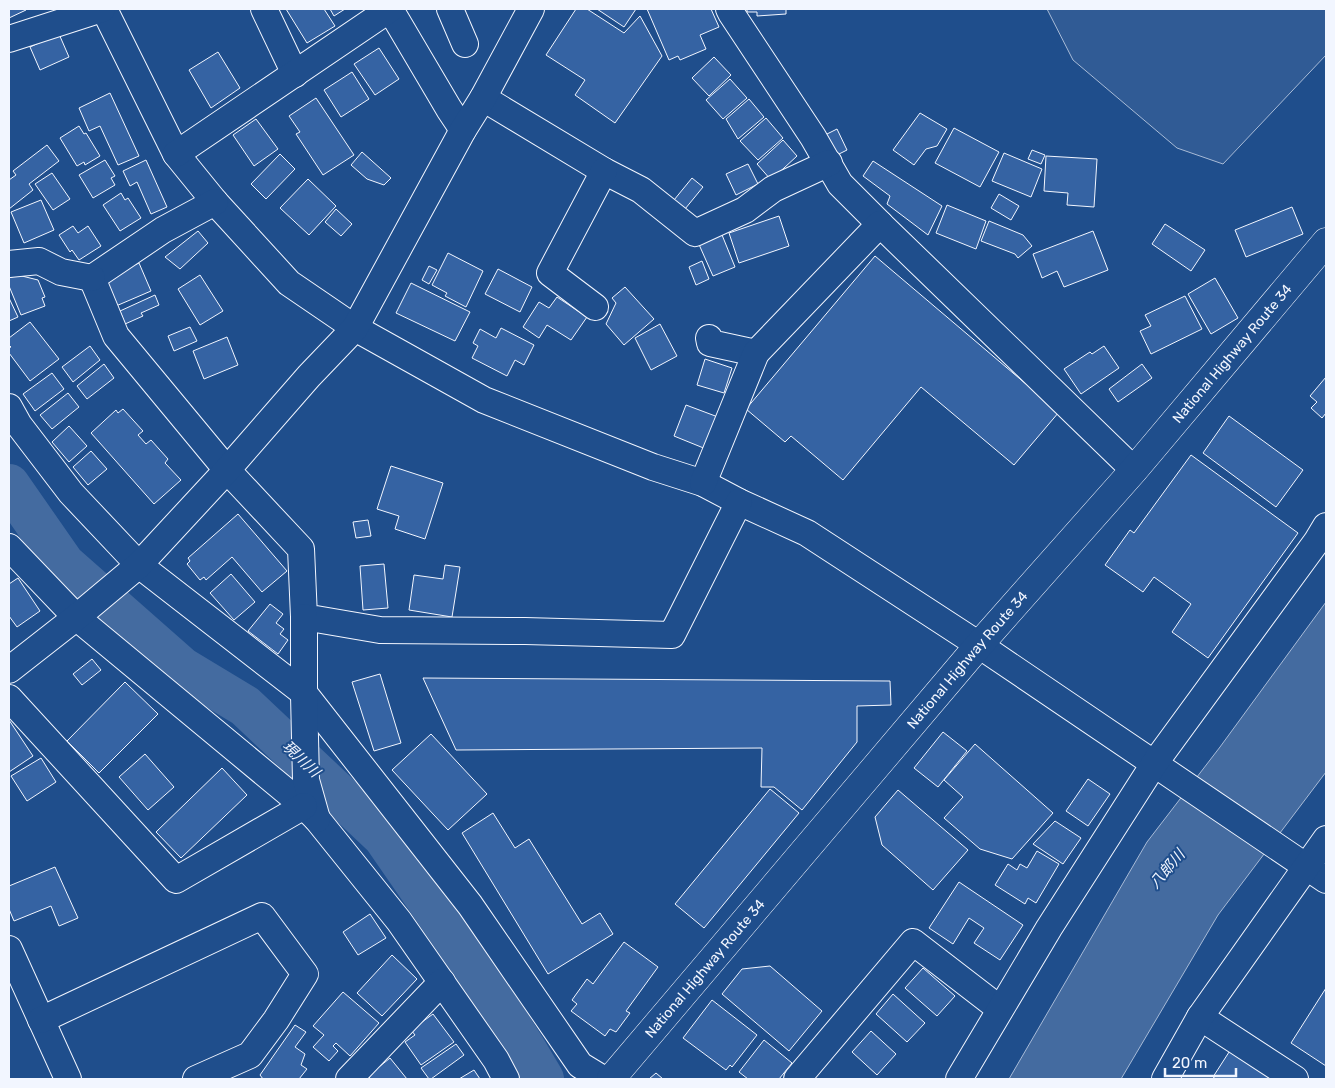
<svg xmlns="http://www.w3.org/2000/svg" width="1335" height="1088" font-family="Rubik,'Noto Sans JP',sans-serif">
<rect width="100%" height="100%" fill="#1f4e8c"/>
<path fill="#305b95" stroke="#a8bbd7" d="M1047,9h279v46l-103,109 -46,-16 -104,-88z"/>
<path fill="#446ba0" stroke="#a8bbd7" d="M1326,602v170l-108,143 -97,164h-112l138,-237 73,-95z"/>
<g fill="none" stroke-linecap="round" stroke-linejoin="round">
<path stroke="#446ba0" stroke-width="42" d="M9,485l55,79 118,104 63,38 139,131 80,116 60,94 19,32"/>
</g>
<g fill="#3563a3" stroke="#f2f6ff">
<path d="M9,9h16l1,1 -17,8z"/>
<path d="M286,9h38l11,17 -28,17z"/>
<path d="M330,9h15l-11,7z"/>
<path d="M576,9h11l37,24 16,-17 22,40 -47,67 -40,-28 10,-15 -39,-25z"/>
<path d="M597,9h39l-12,18z"/>
<path d="M647,9h64l8,18 -19,8 6,14 -26,11 -2,-4 -9,4z"/>
<path d="M747,9h39v5l-29,2v-4h-10z"/>
<path d="M59,34l10,23 -29,13 -10,-23z"/>
<path d="M379,48l20,31 -24,16 -21,-31z"/>
<path d="M218,52l22,36 -29,20 -22,-38z"/>
<path d="M714,57l17,18 -22,21 -17,-18z"/>
<path d="M352,72l17,27 -28,18 -17,-27z"/>
<path d="M730,79l17,19 -24,21 -17,-19z"/>
<path d="M110,93l29,63 -21,9 -18,-39 -11,5 -10,-23z"/>
<path d="M316,98l38,57 -31,20 -27,-41 4,-2 -11,-16z"/>
<path d="M749,99l15,18 -26,22 -12,-20z"/>
<path d="M920,113l27,16 -10,17 -11,3 -12,16 -21,-15z"/>
<path d="M766,118l17,20 -25,22 -18,-19z"/>
<path d="M256,119l22,30 -24,17 -21,-31z"/>
<path d="M79,126l5,8 2,-1 14,23 -15,9 -1,-3 -7,4 -17,-28z"/>
<path d="M954,128l45,24 -19,35 -45,-24z"/>
<path d="M837,129l10,21 -12,6 -10,-21z"/>
<path d="M783,140l14,16 -26,24 -14,-16z"/>
<path d="M47,145l12,16 -30,23 4,6 -24,19v-29l7,-5 -3,-4z"/>
<path d="M1032,150l13,5 -4,9 -13,-5z"/>
<path d="M362,152l29,26 -7,7 -17,-6 -16,-14z"/>
<path d="M1004,153l38,16 -11,28 -39,-16z"/>
<path d="M280,154l15,15 -29,30 -15,-15z"/>
<path d="M1046,156l51,3 -3,48 -27,-2 1,-12 -24,-2z"/>
<path d="M105,160l10,16 -4,2 4,7 -22,13 -14,-23z"/>
<path d="M146,160l21,47 -16,7 -14,-32 -7,4 -7,-15z"/>
<path d="M873,161l69,45 -14,29 -41,-31 3,-8 -27,-20z"/>
<path d="M748,164l10,20 -22,11 -10,-21z"/>
<path d="M52,173l18,26 -17,11 -18,-26z"/>
<path d="M692,178l11,9 -18,22 -11,-9z"/>
<path d="M308,179l28,27 -27,29 -29,-27z"/>
<path d="M121,193l4,7 3,-2 13,20 -21,13 -17,-26z"/>
<path d="M999,194l20,12 -8,14 -20,-12z"/>
<path d="M41,200l13,30 -30,13 -13,-31z"/>
<path d="M947,205l39,16 -10,28 -40,-16z"/>
<path d="M1292,207l11,27 -57,23 -11,-27z"/>
<path d="M336,209l16,15 -11,12 -16,-14z"/>
<path d="M779,216l10,30 -50,17 -10,-30z"/>
<path d="M989,221l34,14 9,11 -14,12 -3,-4 -34,-13z"/>
<path d="M1165,224l40,26 -14,21 -39,-27z"/>
<path d="M73,226l5,7 10,-7 13,20 -22,14 -7,-10 -2,2 -11,-17z"/>
<path d="M720,230l15,37 -22,9 -16,-36z"/>
<path d="M198,231l10,12 -28,26 -15,-12z"/>
<path d="M1093,231l15,39 -44,17 -7,-16 -15,7 -9,-24z"/>
<path d="M448,253l35,18 -17,36 -21,-11 2,-3 -15,-8z"/>
<path d="M875,256l184,156 -45,53 -93,-78 -78,93 -52,-44 -6,6 -39,-33z"/>
<path d="M702,261l7,18 -13,6 -7,-18z"/>
<path d="M139,263l12,28 -35,15 -12,-28z"/>
<path d="M429,266l8,4 -8,14 -7,-4z"/>
<path d="M498,269l34,18 -12,25 -35,-18z"/>
<path d="M18,275l20,5 7,17 -3,1 3,8 -24,9 -12,-29v-8z"/>
<path d="M200,275l23,36 -23,14 -22,-36z"/>
<path d="M1215,278l23,40 -27,16 -23,-40z"/>
<path d="M411,283l59,29 -15,29 -59,-28z"/>
<path d="M625,287l29,32 -30,26 -18,-21 10,-21 -4,-5z"/>
<path d="M155,295l4,10 -18,8 2,3 -18,8 -5,-13z"/>
<path d="M1185,296l17,33 -51,25 -11,-23 11,-5 -6,-11z"/>
<path d="M557,297l30,20 -16,23 -24,-15 -8,13 -16,-11 16,-25 10,6z"/>
<path d="M9,298l9,19 -9,4z"/>
<path d="M30,322l29,37 -29,22 -21,-28v-5l2,-1 -2,-2v-7z"/>
<path d="M660,324l17,32 -26,14 -16,-32z"/>
<path d="M190,327l7,14 -23,10 -6,-15z"/>
<path d="M501,328l33,17 -10,20 -9,-5 -8,16 -35,-18 6,-12 -5,-3 7,-14 16,9z"/>
<path d="M227,337l11,28 -34,14 -11,-28z"/>
<path d="M90,346l10,14 -27,22 -11,-15z"/>
<path d="M1104,346l15,22 -38,26 -17,-25 26,-17 2,2z"/>
<path d="M705,359l27,9 -8,25 -27,-8z"/>
<path d="M104,364l10,14 -27,21 -10,-13z"/>
<path d="M1142,364l10,14 -34,24 -9,-13z"/>
<path d="M52,373l12,16 -29,22 -12,-17z"/>
<path d="M1326,377v36l-4,5 -11,-10 6,-6 -7,-6z"/>
<path d="M68,393l11,14 -27,22 -12,-14z"/>
<path d="M686,405l32,12 -12,32 -32,-13z"/>
<path d="M123,409l20,22 -5,4 8,9 5,-4 17,19 -3,4 16,17 -27,24 -63,-71 25,-23 2,3z"/>
<path d="M1229,416l74,54 -27,37 -73,-54z"/>
<path d="M69,426l18,20 -18,16 -17,-20z"/>
<path d="M91,451l16,18 -19,16 -15,-18z"/>
<path d="M1191,455l107,78 -90,125 -36,-26 19,-28 -37,-27 -11,15 -38,-27 25,-35 4,3z"/>
<path d="M391,466l52,17 -18,56 -30,-10 4,-13 -22,-7z"/>
<path d="M238,514l49,57 -25,21 -30,-35 -26,23 -2,-3 -4,3 -13,-16 3,-3 -2,-3z"/>
<path d="M368,520l3,16 -15,2 -3,-16z"/>
<path d="M384,564l4,44 -25,2 -3,-44z"/>
<path d="M445,565l15,2 -8,50 -43,-7 5,-35 29,4z"/>
<path d="M231,574l24,28 -21,18 -24,-27z"/>
<path d="M18,578l22,33 -23,16 -8,-11v-32z"/>
<path d="M270,604l13,10 -7,9 8,6 -4,5 8,6 -10,14 -30,-23z"/>
<path d="M92,659l9,11 -19,15 -9,-11z"/>
<path d="M380,674l21,69 -27,8 -22,-69z"/>
<path d="M423,678l467,3 1,24 -34,1v36l-55,68 -28,-23h-13l1,-39 -306,2z"/>
<path d="M125,682l33,32 -59,59 -32,-32z"/>
<path d="M9,720l24,36 -24,16z"/>
<path d="M943,732l24,19 -29,36 -24,-19z"/>
<path d="M431,734l56,60 -39,36 -56,-60z"/>
<path d="M975,744l78,69 -41,46 -32,-10 -36,-31 19,-21 -19,-17z"/>
<path d="M145,754l29,33 -26,23 -29,-33z"/>
<path d="M41,758l15,24 -29,19 -16,-25z"/>
<path d="M222,768l25,27 -66,63 -25,-26z"/>
<path d="M1088,779l22,15 -22,32 -22,-15z"/>
<path d="M770,789l29,24 -95,115 -29,-24z"/>
<path d="M898,790l70,60 -35,40 -51,-45 -7,-28z"/>
<path d="M493,813l22,35 14,-9 53,85 18,-11 13,21 -65,40 -86,-141z"/>
<path d="M1055,821l26,17 -18,26 -30,-20z"/>
<path d="M1037,851l22,13 -23,39 -8,-5 -3,6 -30,-19 13,-21 9,6 3,-6 7,4z"/>
<path d="M55,867l23,51 -19,8 -8,-20 -37,15 -5,-12v-23z"/>
<path d="M959,882l64,43 -23,35 -26,-17 10,-15 -15,-10 -16,26 -24,-16z"/>
<path d="M370,914l16,24 -28,17 -15,-23z"/>
<path d="M624,942l34,25 -32,44 4,2 -14,19 -6,-3 -5,7 -34,-25 6,-7 -5,-4 15,-21 6,5z"/>
<path d="M392,955l25,24 -35,37 -25,-23z"/>
<path d="M770,966l52,45 -33,40 -67,-57 20,-25z"/>
<path d="M923,968l32,28 -18,20 -32,-28z"/>
<path d="M1326,988v78l-35,-23z"/>
<path d="M343,992l36,31 -29,33 -14,-13 -3,3 5,5 -9,10 -16,-14 11,-12 -11,-9z"/>
<path d="M893,994l32,29 -18,19 -31,-28z"/>
<path d="M712,1000l45,35 -25,32 -2,-2 -4,5 -43,-32z"/>
<path d="M433,1014l21,28 -33,23 -16,-23 10,-7 -4,-5z"/>
<path d="M295,1025l11,7 -11,15 10,7 -4,11 6,4 -8,10h-36l-3,-4z"/>
<path d="M871,1031l25,23 -19,21 -25,-23z"/>
<path d="M764,1040l28,23 -13,16h-31l-9,-7z"/>
<path d="M456,1044l8,11 -33,24h-2l-8,-11z"/>
<path d="M1231,1049l40,27 -2,3h-53l-3,-2z"/>
<path d="M390,1058l17,21h-36l-3,-3z"/>
<path d="M474,1070l6,9h-21z"/>
<path d="M656,1073l7,6h-14z"/>
</g>
<g fill="none" stroke-linecap="round" stroke-linejoin="round">
<g stroke="#f2f6ff" stroke-width="28">
<g id="minor">
<path d="M104,9l72,145 39,48 74,81 66,45 129,72 169,67 50,16 36,19 68,31 172,112 347,235"/>
<path d="M264,9l31,65"/>
<path d="M390,9l59,100 14,21"/>
<path d="M450,9l15,35"/>
<path d="M729,9l2,4 82,124 27,47 40,40"/>
<path d="M9,39l93,-30"/>
<path d="M483,98l121,73 37,19 54,43 50,-23 28,-21 56,-26"/>
<path d="M176,154l214,-145"/>
<path d="M215,202l-52,28 -71,48 24,58 111,134 74,79 3,68 76,13 145,1 147,4 67,-133"/>
<path d="M9,264l30,-3 22,11 31,6"/>
<path d="M595,307l-45,-34 54,-102"/>
<path d="M709,338l1,5 46,10"/>
<path d="M9,407l10,18 52,68 68,72 165,128 166,212 110,160 23,14"/>
<path d="M703,483l53,-130 124,-129 254,246"/>
<path d="M9,547l67,70 228,189 13,13 82,102 97,139 10,19"/>
<path d="M304,617v78l2,85 11,39"/>
<path d="M9,670l69,-54 61,-51 88,-95 82,-94 46,-48 108,-198 20,-32 48,-89"/>
<path d="M9,698l167,182 128,-74"/>
<path d="M9,949l59,130"/>
<path d="M1200,1017l95,62"/>
<path d="M41,1020l221,-104 43,58 -29,46 -26,35 -54,24"/>
<path d="M349,1079l93,-97"/>
<path d="M797,1079l116,-137 87,67"/>
<path d="M959,1079l90,-151 105,-164 163,-223 9,-15"/>
<path d="M1165,1079l35,-62 126,-178"/>
</g>
</g>
<g stroke="#f2f6ff" stroke-width="29">
<g id="highway">
<path id="s1" d="M611,1079l368,-434 155,-175 192,-228"/>
</g>
</g>
<use href="#minor" stroke="#1f4e8c" stroke-width="26"/>
<use href="#highway" stroke="#1f4e8c" stroke-width="28"/>
</g>
<g text-anchor="middle" dominant-baseline="central" stroke-width="4" stroke-linejoin="round" paint-order="stroke">
<g font-size="14" fill="#f2f6ff" stroke="#1f4e8c">
<text stroke="none"><textPath href="#s1" startOffset="955">National Highway Route 34</textPath></text>
<text stroke="none"><textPath href="#s1" startOffset="550">National Highway Route 34</textPath></text>
<text stroke="none"><textPath href="#s1" startOffset="145">National Highway Route 34</textPath></text>
</g>
<g font-size="15" font-style="italic" fill="#f2f6ff" stroke="#1f4e8c">
<text transform="translate(301 759) rotate(43)">現川川</text>
<text transform="translate(1167 869) rotate(-50)">八郎川</text>
</g>
</g>
<rect width="1335" height="1088" fill="none" stroke="#f2f6ff" stroke-width="20"/>
<path d="M1165 1068v8h71v-8" fill="none" stroke="#f2f6ff" stroke-width="2.5"/>
<text x="1172" y="1068" font-size="15" fill="#f2f6ff" stroke="#1f4e8c" stroke-width="4" paint-order="stroke">20 m</text>
</svg>
